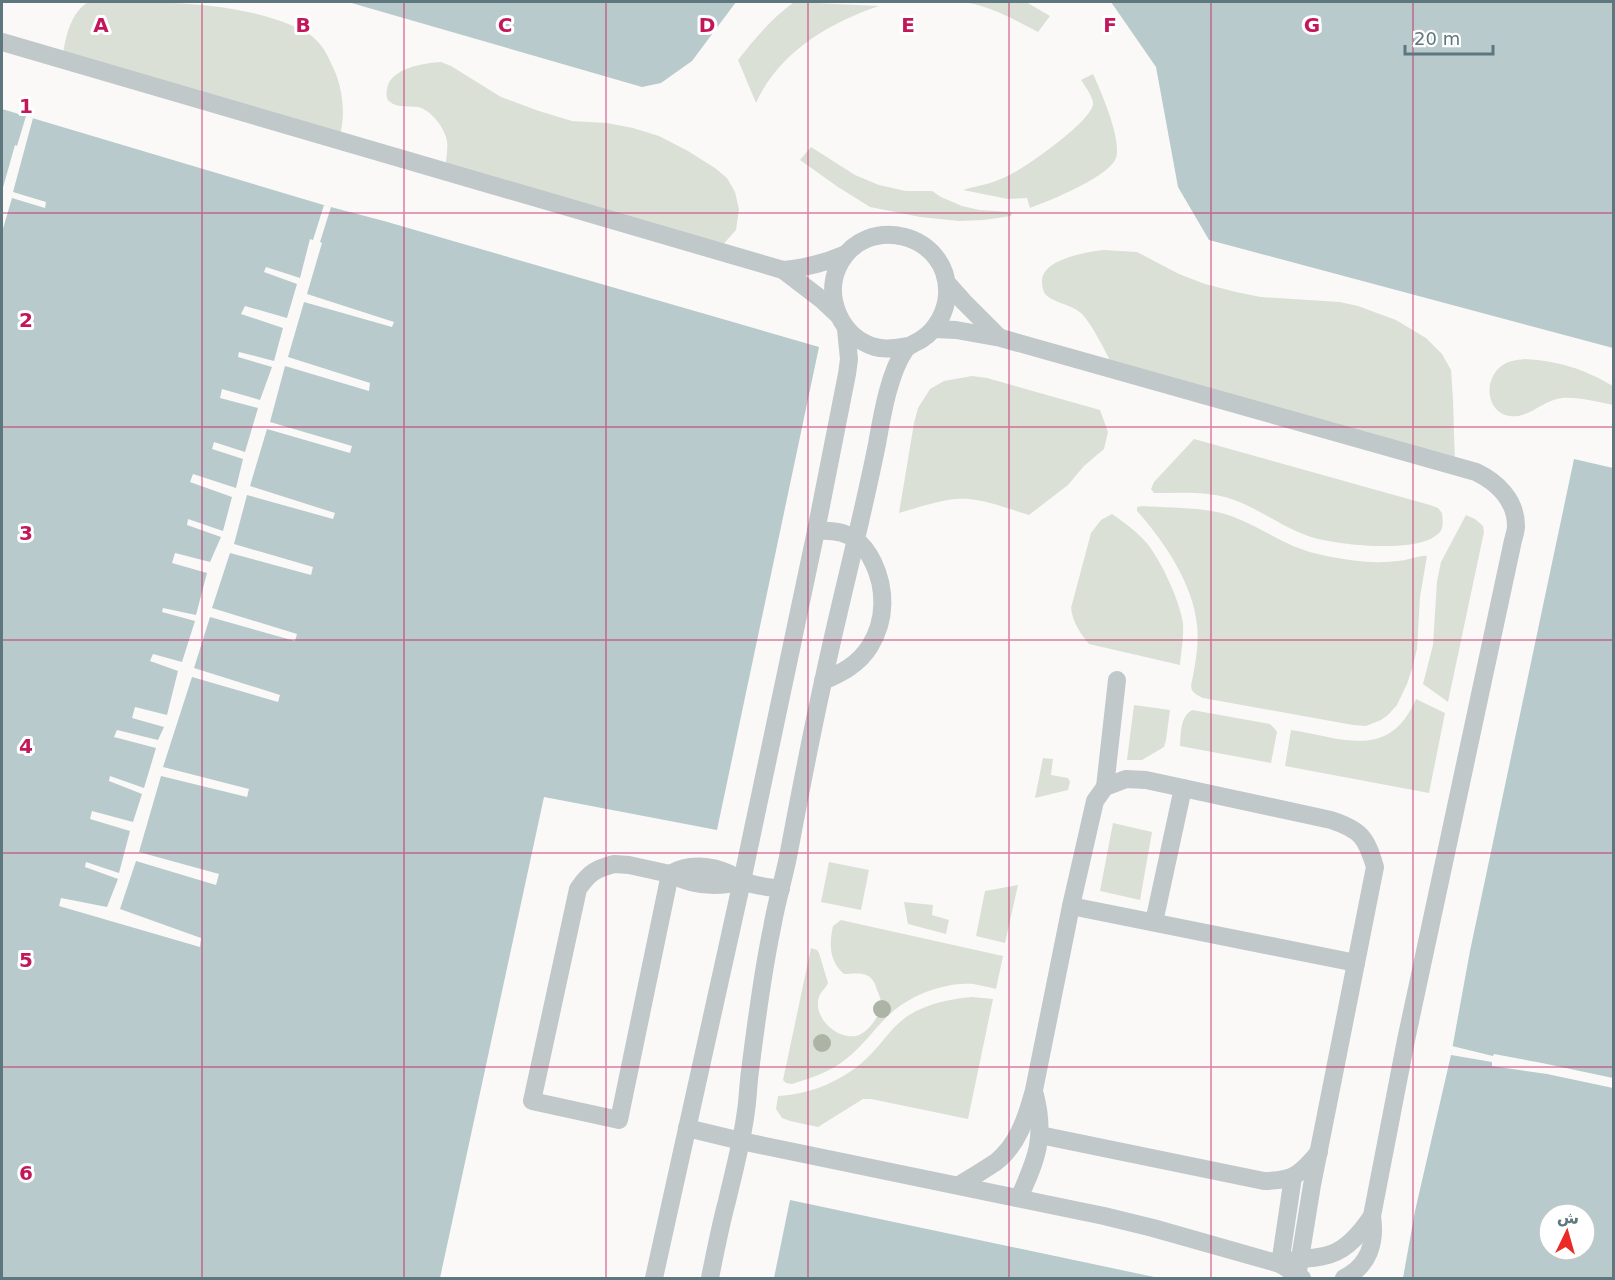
<svg xmlns="http://www.w3.org/2000/svg" width="1615" height="1280" font-family="'DejaVu Sans',Vazirmatn,sans-serif">
<rect width="100%" height="100%" fill="#faf9f8"/>
<g fill="#dbe0d6">
<path d="M88,2c67,0 142,-2 203,23 9,4 21,9 27,17 8,8 13,21 18,32 7,19 10,44 3,63l-276,-83c3,-19 8,-41 25,-52z"/>
<path d="M794,2l85,4c-50,17 -100,46 -123,97l-18,-43c17,-22 34,-42 56,-58z"/>
<path d="M961,2h65l24,14 -12,16c-22,-12 -52,-28 -77,-30z"/>
<path d="M441,62l10,4 50,31 38,14 33,10 35,2 26,5 26,8 29,15 27,17 12,10 8,14 4,17 -3,21 -16,18 -275,-79c1,-9 3,-19 2,-28 -2,-13 -16,-31 -29,-34 -9,-1 -20,1 -28,-5 -4,-3 -4,-8 -3,-13 3,-21 37,-26 54,-27z"/>
<path d="M1093,74c8,17 29,66 23,84 -7,19 -67,43 -86,50l-3,-10 -19,1 -45,-9c13,-4 28,-6 40,-12 19,-7 86,-55 90,-73 1,-7 -8,-19 -12,-25z"/>
<path d="M811,147l44,28 24,10 27,6h26l9,6 21,9 18,4 31,2 1,2 -1,2 -27,4 -25,1 -39,-4 -50,-10 -32,-20 -38,-27z"/>
<path d="M1104,250l33,2 42,22 26,10 31,8 25,5 79,5 18,4 38,14 30,18 16,16 9,16 2,29 2,65 -342,-98c-8,-15 -20,-40 -31,-52 -10,-10 -29,-11 -37,-20 -2,-3 -3,-8 -3,-13 0,-22 45,-29 62,-31z"/>
<path d="M1525,359c34,2 59,10 88,27v19c-16,-3 -34,-8 -51,-7 -20,2 -36,24 -57,17 -19,-7 -20,-34 -6,-47 7,-7 17,-8 26,-9z"/>
<path d="M972,376l15,2 113,32 8,22 -4,17 -20,17 -16,19 -39,30c-20,-6 -40,-14 -60,-16 -23,-2 -48,8 -70,14l15,-90 4,-15 12,-19 14,-8z"/>
<path d="M1194,439l236,66 8,3 4,5c1,8 2,16 -4,21 -21,20 -101,11 -127,3 -29,-9 -53,-30 -83,-39 -23,-7 -49,-5 -74,-5l-3,-4 3,-7z"/>
<path d="M1143,506c25,2 59,1 82,8 33,10 59,33 93,40 22,5 46,9 68,8 8,-1 16,-1 23,-3 7,-1 12,-4 18,-3l-7,41 -3,52 -5,20 -5,15 -10,21 -9,10 -7,5 -15,6 -13,-1 -150,-27c-4,-2 -9,-4 -11,-8 -2,-4 0,-9 1,-14 3,-17 6,-33 4,-51 -4,-41 -33,-84 -60,-114v-4z"/>
<path d="M1112,514c10,7 20,14 29,23 17,15 39,64 42,86 1,14 -2,29 -3,42l-91,-21c-9,-11 -16,-21 -18,-36l20,-75 10,-13z"/>
<path d="M1466,515l9,4 8,7 1,6 -36,170 -25,-18 10,-39 4,-64 4,-19z"/>
<path d="M1416,699l29,14 -16,80 -144,-27 6,-36c52,8 98,31 125,-31z"/>
<path d="M1134,705l36,5 -4,30 -2,7 -22,13h-15z"/>
<path d="M1192,710l78,14 4,4 3,4 -6,31 -91,-17c1,-13 0,-29 12,-36z"/>
<path d="M1043,758l10,1 -2,16 17,3 2,4 -2,8 -33,8z"/>
<path d="M1113,823l39,9 -12,68 -40,-9z"/>
<path d="M829,862l40,8 -8,40 -40,-8z"/>
<path d="M1018,885l-13,58 -29,-7 9,-45z"/>
<path d="M904,902l29,3 -1,10 17,5 -3,14 -38,-10z"/>
<path d="M841,920l162,36 -7,33c-8,-2 -16,-4 -23,-5 -29,-2 -65,12 -85,32 -14,13 -26,31 -42,43 -15,13 -36,19 -54,25l-6,-1 -3,-3 28,-132 6,2 2,3 9,30c-4,8 -10,10 -10,20 -1,18 20,36 38,33 12,-3 24,-20 25,-32 0,-4 -2,-10 -4,-14 -5,-19 -16,-17 -33,-16 -15,-13 -15,-30 -11,-48z"/>
<path d="M972,997l21,2 -25,120 -97,-20h-8l-45,28 -28,-6 -8,-3 -6,-9 2,-13c33,-2 65,-15 89,-38 15,-14 25,-32 42,-43 20,-12 41,-16 63,-18z"/>
</g>
<g fill="#b8cacb" fill-rule="evenodd">
<path d="M348,2h388l-44,59 -31,22 -19,4z"/>
<path d="M1111,2h502v346l-404,-108 -31,-53 -22,-120z"/>
<path d="M2,109l325,97 57,15 435,126 -102,483 -173,-33 -104,481h-438z"/>
<path d="M1574,459l39,9v810h-210l12,-67 36,-156 19,-104zM1549,1214h36v36h-36z"/>
<path d="M790,1200l369,78h-385z"/>
</g>
<g fill="#faf9f8">
<path d="M26,116l7,2 -20,74 33,10 -1,6 -33,-10 -10,34v-41l13,-46 2,1z"/>
<path d="M324,205l7,2 -11,35 2,1 -15,51 87,28 -2,5 -88,-25 -16,55 82,26 -1,8 -84,-25 -15,56 82,24 -2,7 -83,-24 -17,57 85,27 -2,6 -86,-24 -13,49 79,23 -2,8 -81,-22 -18,55 85,26 -2,7 -85,-24 -16,51 86,27 -2,7 -86,-25 -29,90 86,22 -2,8 -86,-21 -22,76 80,22 -3,11 -80,-24 -16,48 81,29 -1,9 -141,-41 2,-8 46,9 11,-28 -33,-12 1,-5 33,11 11,-42 -40,-12 2,-8 41,11 9,-28 -33,-13 1,-5 34,12 12,-40 -42,-11 3,-7 41,10 6,-13 -32,-9 3,-11 32,8 11,-44 -28,-10 3,-7 29,8 13,-41 -33,-9 1,-4 33,7 11,-42 -35,-10 3,-10 35,9 11,-25 -34,-12 1,-6 35,12 9,-34 -42,-15 3,-8 43,14 7,-29 -31,-10 2,-7 31,10 13,-44 -38,-10 2,-9 38,11 12,-33 -34,-10 1,-5 35,9 9,-33 -42,-14 4,-8 42,12 10,-34 -33,-12 2,-5 34,11 10,-39 3,1z"/>
<path d="M1452,1046l41,10 1,-2 48,9 71,15v10l-66,-14 -55,-8v-4l-41,-7z"/>
</g>
<g fill="none" stroke-linecap="round" stroke-linejoin="round">
<g stroke="#c0c8ca" stroke-width="18">
<path d="M2,42l781,228 38,29 17,16"/>
<path d="M783,270c22,-2 42,-7 63,-16"/>
<path d="M947,283l17,19 35,35"/>
<path d="M934,329l22,1 45,8 475,134c21,10 40,28 40,54 0,6 -3,13 -4,19l-106,495 -34,176c4,26 -3,50 -28,62"/>
<path d="M816,531c13,-1 29,0 40,9 7,5 13,14 17,22 13,27 13,58 -3,84 -11,18 -28,27 -47,35"/>
<path d="M1105,787l12,-107"/>
<path d="M614,864l15,1 41,9 -51,246 -87,-19 46,-212c11,-16 17,-20 36,-25z"/>
<path d="M670,874c18,-11 41,-9 60,0 5,2 9,5 13,7 11,5 26,6 38,8"/>
<path d="M670,874c23,12 47,14 72,7"/>
<path d="M1071,906l285,57"/>
<path d="M1154,922l29,-134"/>
<path d="M687,1128l54,13 363,75 49,12 127,36 22,14"/>
<path d="M1040,1135l224,46c29,0 37,-7 55,-29"/>
<path d="M959,1185c12,-7 25,-15 37,-23 22,-17 31,-46 38,-72l37,-184 24,-105 10,-14 21,-8 20,1 185,40c30,10 35,17 44,47l-63,318 -15,92"/>
<path d="M1019,1198c17,-38 27,-60 16,-103"/>
<path d="M1289,1261c13,-3 29,-2 42,-7 18,-6 31,-23 41,-38"/>
<path d="M1280,1264l13,-87"/>
<path d="M654,1278l88,-397 74,-350 31,-157 2,-15 -3,-30"/>
<path d="M710,1278c5,-25 10,-51 17,-77 7,-30 15,-59 19,-90 2,-13 2,-26 4,-40 6,-47 12,-96 22,-143 4,-24 11,-47 16,-71 11,-58 22,-117 35,-175 17,-80 38,-158 54,-238 5,-28 12,-71 28,-94 5,-6 11,-7 17,-11 14,-9 24,-27 25,-44 4,-62 -83,-84 -109,-28 -14,31 3,70 37,80 10,3 22,1 32,-1"/>
</g>
</g>
<g fill="#acb4a6">
<circle cx="882" cy="1009" r="9"/>
<circle cx="822" cy="1043" r="9"/>
</g>
<path fill="none" stroke="#c2185b" stroke-width="1.5" stroke-opacity="0.55" d="M202,2v1276M404,2v1276M606,2v1276M808,2v1276M1009,2v1276M1211,2v1276M1413,2v1276M2,213h1612M2,427h1612M2,640h1612M2,853h1612M2,1067h1612"/>
<g font-size="20" text-anchor="middle" font-weight="bold" fill="#c2185b" stroke="#fff" stroke-width="6" stroke-linejoin="round" paint-order="stroke">
<text x="101" y="32">A</text>
<text x="303" y="32">B</text>
<text x="505" y="32">C</text>
<text x="707" y="32">D</text>
<text x="908" y="32">E</text>
<text x="1110" y="32">F</text>
<text x="1312" y="32">G</text>
<text x="26" y="113">1</text>
<text x="26" y="327">2</text>
<text x="26" y="540">3</text>
<text x="26" y="753">4</text>
<text x="26" y="967">5</text>
<text x="26" y="1180">6</text>
</g>
<rect width="1615" height="1280" fill="none" stroke="#5e777e" stroke-width="6"/>
<g transform="translate(1567 1232) rotate(5)"><circle r="28" fill="#ffffff" stroke="#bfc9cb" stroke-width="1.5"/>
<path d="M0-4.5L10 22L0 15L-10 22Z" fill="#ec2925"/>
<text y="-9" font-size="16" font-weight="bold" text-anchor="middle" fill="#5e777e">ش</text>
</g>
<path d="M1405 45v9h88v-9" fill="none" stroke="#5e777e" stroke-width="3"/>
<text x="1414" y="45" font-size="18" fill="#5e777e" stroke="#ffffff" stroke-width="4.5" paint-order="stroke">20 m</text>
</svg>
